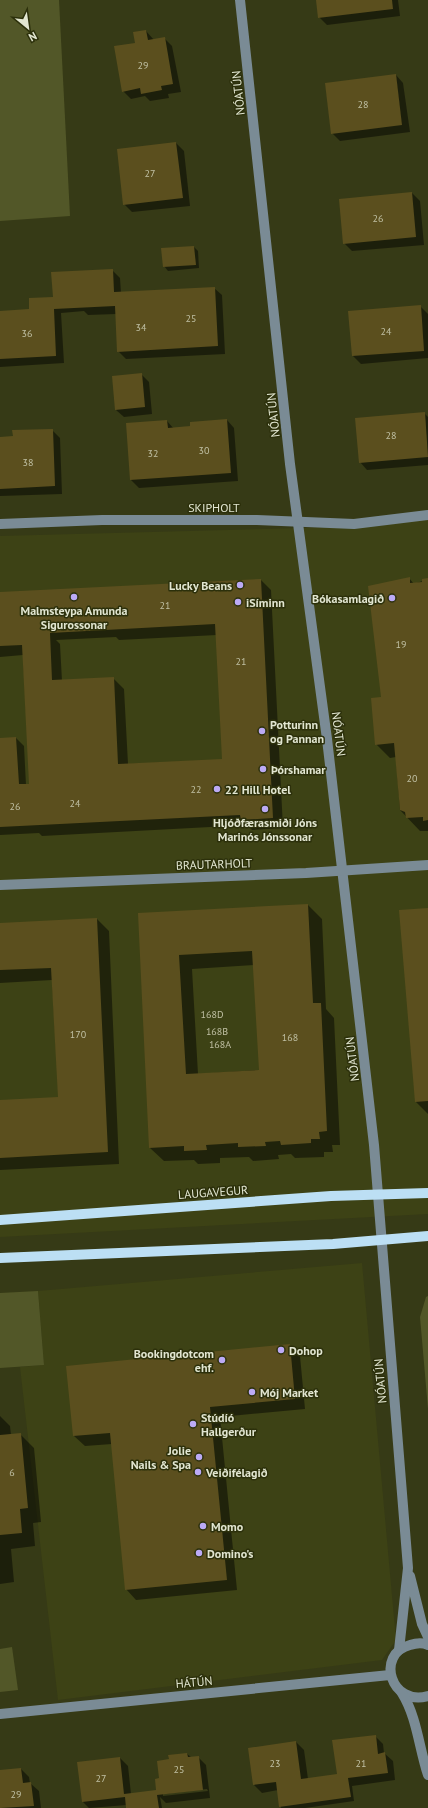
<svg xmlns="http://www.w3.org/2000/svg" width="428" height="1808" font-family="'PT Sans',sans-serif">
<rect width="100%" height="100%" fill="#363a16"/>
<g fill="#3d4215">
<path d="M428,519v695l-428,23v-701l378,-10z"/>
<path d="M362,1263l34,377 -14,20 -324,40 -38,-333 24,-2 -6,-74z"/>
</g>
<g fill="#525728">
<path d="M0,0h59l11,216 -70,5z"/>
<path d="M38,1291l6,74 -44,3v-75z"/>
<path d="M428,1296v113l-8,-92 6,-20z"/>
<path d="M12,1647l6,43 -18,2v-43z"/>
</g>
<g fill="#0007" fill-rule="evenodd">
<path d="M317,0h81l2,16 -73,9 -8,-8z"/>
<path d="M146,31l8,9 10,-2 8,8 9,46 -13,2 1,4 -19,3 -5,-5 -14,3 -8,-8 13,-48z"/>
<path d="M396,75l7,8 7,49 -70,9 -8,-8z"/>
<path d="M176,143l8,8 6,55 -58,6 -8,-8z"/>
<path d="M412,193l8,8 4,44 -72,6 -8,-8z"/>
<path d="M194,247l4,4 1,17 -31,3 -4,-5z"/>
<path d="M112,270l8,8 1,15 93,-5 8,7 3,59 -99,5 -8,-8 -2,-37 -28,1 -4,-4 -23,2 3,50 -64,4v-55l30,-2z"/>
<path d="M420,306l8,8v44l-67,6 -8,-8z"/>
<path d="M141,374l8,8 3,32 -28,3 -8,-7z"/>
<path d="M424,413l4,4v48l-61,5 -7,-8z"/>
<path d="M227,420l7,8 4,53 -99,7 -8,-8 36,-59 7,8z"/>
<path d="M52,430l8,8 2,56 -62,2v-58l14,-1z"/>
<path d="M409,578l5,6 14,-5v252h-8l-20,-21 -4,-53 -6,1 -14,-14 6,-46z"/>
<path d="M261,580l10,10 12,238 -31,2 -4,-5 -206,11 -3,-3 -39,2v-96l16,-1 8,8 2,39h4l-7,-130 -23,2v-64zM217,635l6,125 -95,4 -4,-75 -11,-11 -51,3 -2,-37 -4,-4 60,-3 3,3z"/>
<path d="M308,905l14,14 4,90 8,9 6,127h-8l1,7h-9v5l-29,1 -4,-4 -13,1 1,4 -26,2 -4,-4 -29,1v5l-22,1 -4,-4 -30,1 -14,-13 -11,-234zM254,965l6,105 -62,4 -6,-105z"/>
<path d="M428,909v205l-12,-12z"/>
<path d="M97,919l12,12 10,233 -119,6v-69l59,-3 -7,-118 -52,3v-59z"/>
<path d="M289,1345l11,11 5,53 -85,8 17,173 -101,10 -10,-11 -14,-145 -27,2 -11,-10 -7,-69z"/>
<path d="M0,1416l10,10 1,9 9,-1 14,14 7,74 -8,1 2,23 -24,3 3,33 -14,2z"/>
<path d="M375,1736l8,8 1,9 9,8 2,19 -43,6 2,15 -49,7h-24l-3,-18 -16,3 -8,-8 42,-43 8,8 4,29 30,-4z"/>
<path d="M187,1754l4,3h7l8,8 4,33 -44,5 -6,-6 2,11h-35v-3l-38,3 -6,-6 37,-44 8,8 3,28 25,-3 4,-12 10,-19zM207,1789l1,2 -45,5v-2z"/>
<path d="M21,1769l8,8 1,6 9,8 2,17h-41v-36z"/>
</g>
<g fill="#5b4f1e" fill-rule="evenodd">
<path d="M316,0h76l1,9 -75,9z"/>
<path d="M146,30l2,10 17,-3 8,47 -12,2 1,4 -21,4 -1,-6 -18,4 -8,-46 21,-3 -2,-11z"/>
<path d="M396,74l6,51 -71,9 -6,-51z"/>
<path d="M176,142l7,56 -60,7 -6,-56z"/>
<path d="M412,192l4,45 -73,7 -4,-45z"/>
<path d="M194,246l2,19 -33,2 -2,-19z"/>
<path d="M113,269l1,23 101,-5 3,59 -101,6 -2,-46 -61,3 2,47 -56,3v-48l29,-2v-11l24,-1 -2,-25z"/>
<path d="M421,305l3,46 -72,5 -4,-45z"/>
<path d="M142,373l3,34 -30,3 -3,-34z"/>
<path d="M425,412l3,45 -69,6 -4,-45z"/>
<path d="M227,419l4,54 -101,7 -4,-57 41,-3 1,8 22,-2v-4z"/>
<path d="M53,429l2,57 -55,3v-52l13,-1 -1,-6z"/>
<path d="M410,577v6l12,-1v-3l6,-1v242l-5,1v-4l-17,1 -1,-6 -5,-2 -6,-67 -19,2 -4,-47 10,-1 -13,-111z"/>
<path d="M261,579l12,239 -32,2 -1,-5 -240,12v-89l16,-1 3,47h10l-7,-139 -22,1v-54zM215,624l7,135 -104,5 -4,-87 -62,3 -2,-47z"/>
<path d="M308,904l5,99h8l6,128 -8,1 1,7h-9v4l-30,2 -1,-4 -15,1 1,4 -28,1v-4l-32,2 1,5 -23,1v-5l-35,2 -11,-235zM252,951l7,119 -73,4 -7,-119z"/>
<path d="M428,908v193l-13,1 -16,-192z"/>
<path d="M97,918l11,234 -108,6v-58l58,-3 -7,-129 -51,2v-47z"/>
<path d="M290,1344l5,55 -85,8 17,173 -102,10 -15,-157 -37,3 -7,-70z"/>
<path d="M21,1433l7,75 -8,1 2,24 -22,2v-100z"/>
<path d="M376,1735l2,19 7,-2 3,21 -40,5 3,19 -72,10 -3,-25 -23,3 -5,-37 48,-7 5,38 36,-5 -5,-34z"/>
<path d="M187,1753l1,4 11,-1 4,34 -46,5 2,13h-33l-1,-11 -43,5 -5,-40 43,-5 4,37 32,-4 -1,-11 4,-1 -2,-17 12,-2 -1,-4z"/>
<path d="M21,1768l2,15 8,-1 3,24 -34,2v-38z"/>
</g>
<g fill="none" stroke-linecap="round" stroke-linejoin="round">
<g stroke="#7a8b95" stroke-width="10">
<path d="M240,0l50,464 37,275 47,406 34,423 -9,82"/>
<path d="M0,524l102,-4h155l97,4 74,-9"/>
<path d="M0,885l306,-12 122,-8"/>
<path d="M410,1576l12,48 6,13"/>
<path d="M428,1645c-6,-3 -12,-2 -18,0 -35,9 -19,62 18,51"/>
<path d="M402,1693c15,24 17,55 26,82"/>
<path d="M0,1714l390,-39"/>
</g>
<g stroke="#bcdff4" stroke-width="10">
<path d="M0,1220l331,-24 97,-3"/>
<path d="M0,1258l333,-14 95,-8"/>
</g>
</g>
<g fill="#bcaaf5" stroke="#2c300b" stroke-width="1.5">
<circle cx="240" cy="585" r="4"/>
<circle cx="74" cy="597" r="4"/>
<circle cx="392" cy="598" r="4"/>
<circle cx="238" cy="602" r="4"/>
<circle cx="262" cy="731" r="4"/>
<circle cx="263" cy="769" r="4"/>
<circle cx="217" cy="789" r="4"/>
<circle cx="265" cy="809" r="4"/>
<circle cx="281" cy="1350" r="4"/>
<circle cx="222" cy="1360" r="4"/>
<circle cx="252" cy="1392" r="4"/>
<circle cx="193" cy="1424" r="4"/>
<circle cx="199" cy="1457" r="4"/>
<circle cx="198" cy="1472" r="4"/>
<circle cx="203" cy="1526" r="4"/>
<circle cx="199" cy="1553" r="4"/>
</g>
<g text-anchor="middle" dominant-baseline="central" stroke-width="3" stroke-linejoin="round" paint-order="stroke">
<g font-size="10" fill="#c0c0a4">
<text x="143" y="65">29</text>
<text x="363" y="104">28</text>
<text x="150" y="173">27</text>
<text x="378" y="218">26</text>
<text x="191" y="318">25</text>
<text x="141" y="327">34</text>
<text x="386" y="331">24</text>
<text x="27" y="333">36</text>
<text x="391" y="435">28</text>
<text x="204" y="450">30</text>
<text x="153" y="453">32</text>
<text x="28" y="462">38</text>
<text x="165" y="605">21</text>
<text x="401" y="644">19</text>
<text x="241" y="661">21</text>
<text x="412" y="778">20</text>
<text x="196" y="789">22</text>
<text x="75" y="803">24</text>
<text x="15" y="806">26</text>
<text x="212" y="1014">168D</text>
<text x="217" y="1031">168B</text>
<text x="78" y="1034">170</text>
<text x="290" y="1037">168</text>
<text x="220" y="1044">168A</text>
<text x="12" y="1472">6</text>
<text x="275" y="1763">23</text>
<text x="361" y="1763">21</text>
<text x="179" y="1769">25</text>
<text x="101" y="1778">27</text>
<text x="16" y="1794">29</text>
</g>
<g font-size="12" fill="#e2e6d1" stroke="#2c300b">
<text transform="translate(238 93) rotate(-96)">NÓATÚN</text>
<text transform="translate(273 415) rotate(-96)">NÓATÚN</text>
<text x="214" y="507">SKIPHOLT</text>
<text transform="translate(339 734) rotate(83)">NÓATÚN</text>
<text transform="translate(214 864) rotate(-2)">BRAUTARHOLT</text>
<text transform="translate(352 1059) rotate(-97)">NÓATÚN</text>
<text transform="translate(213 1192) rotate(-4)">LAUGAVEGUR</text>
<text transform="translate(380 1381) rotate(-95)">NÓATÚN</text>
<text transform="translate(194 1682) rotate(-5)">HÁTÚN</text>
</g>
<g font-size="12" font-weight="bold" fill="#e2e6d1" stroke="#2c300b" text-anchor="start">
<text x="232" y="585" text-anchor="end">Lucky Beans</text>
<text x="384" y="598" text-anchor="end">Bókasamlagið</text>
<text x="246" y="602">iSíminn</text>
<text x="74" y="610" text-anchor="middle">Malmsteypa Amunda<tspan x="74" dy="14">Sigurossonar</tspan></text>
<text x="270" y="724">Potturinn<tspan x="270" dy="14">og Pannan</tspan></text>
<text x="271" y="769">Þórshamar</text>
<text x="225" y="789">22 Hill Hotel</text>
<text x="265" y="822" text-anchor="middle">Hljóðfærasmiði Jóns<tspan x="265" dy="14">Marinós Jónssonar</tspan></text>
<text x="289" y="1350">Dohop</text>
<text x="214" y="1353" text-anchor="end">Bookingdotcom<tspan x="214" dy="14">ehf.</tspan></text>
<text x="260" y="1392">Mój Market</text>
<text x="201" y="1417">Stúdíó<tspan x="201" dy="14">Hallgerður</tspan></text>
<text x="191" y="1450" text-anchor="end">Jolie<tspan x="191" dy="14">Nails &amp; Spa</tspan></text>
<text x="206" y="1472">Veiðifélagið</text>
<text x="211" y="1526">Momo</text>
<text x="207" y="1553">Domino's</text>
</g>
</g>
<g transform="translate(28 28) rotate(151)" stroke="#2c300b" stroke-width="3" paint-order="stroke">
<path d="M0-3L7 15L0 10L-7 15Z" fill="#e2e6d1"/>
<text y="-6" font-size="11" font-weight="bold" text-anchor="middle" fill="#e2e6d1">N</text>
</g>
</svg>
